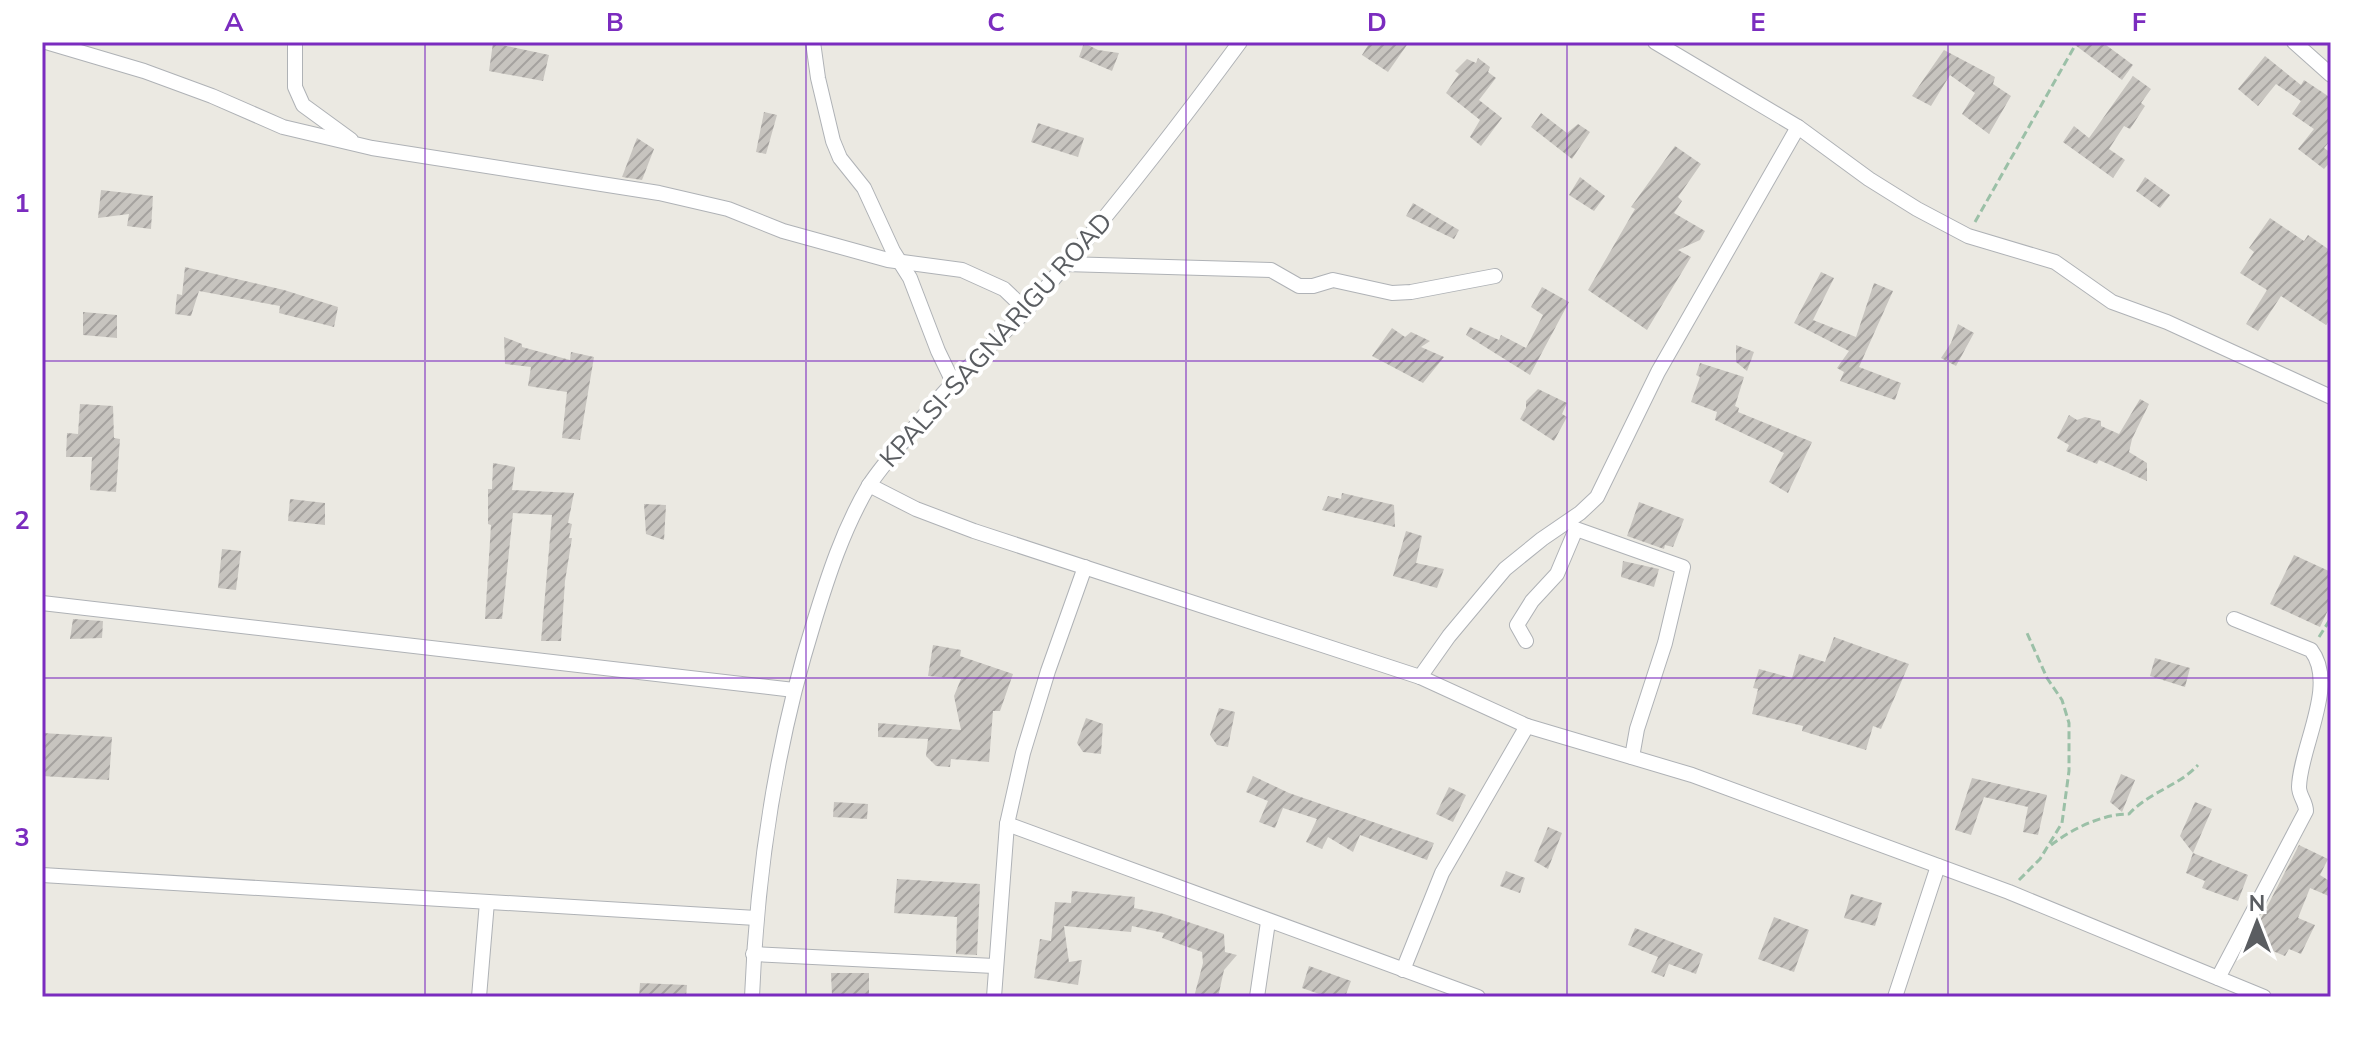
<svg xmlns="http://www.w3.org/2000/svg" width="2373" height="1039" font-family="'Nunito Sans',sans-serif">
<defs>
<pattern id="building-hatch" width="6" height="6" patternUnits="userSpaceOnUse" patternTransform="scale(2)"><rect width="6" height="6" fill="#c7c4bf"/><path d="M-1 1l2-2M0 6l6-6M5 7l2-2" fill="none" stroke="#a5a29f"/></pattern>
</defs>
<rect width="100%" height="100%" fill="#ebe9e2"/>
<g fill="url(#building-hatch)">
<path d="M1370,42h39l-21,30 -26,-17z"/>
<path d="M2071,42h31l31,23 -11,15z"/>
<path d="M493,43l56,12 -6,26 -54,-10z"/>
<path d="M1084,43l14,7 21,3 -7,18 -33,-14z"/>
<path d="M1944,50l51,27 -2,7 18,12 -22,38 -27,-20 13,-21 -25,-18 -19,31 -19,-10z"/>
<path d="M2265,56l36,29 3,-5 27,18v42l-7,8 7,5v8l-7,8 -26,-20 16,-20 -22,-15 9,-13 -25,-17 -18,22 -20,-17z"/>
<path d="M1478,58l12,9 -2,5 8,6 -17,22 23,18 -21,28 -11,-9 10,-17 -34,-27 13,-19 -4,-3 12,-12 9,4z"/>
<path d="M2133,76l18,13 -10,14 4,3 -15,23 -6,-3 -15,23 16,11 -12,18 -50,-36 11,-16 15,12z"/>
<path d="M764,112l13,3 -11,39 -10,-2z"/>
<path d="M1541,113l26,20 11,-9 12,8 -18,27 -41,-32z"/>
<path d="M1038,123l46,15 -6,19 -47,-15z"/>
<path d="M637,138l17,11 -12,31 -20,-3z"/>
<path d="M1675,146l26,18 -23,33 4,4 -8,12 31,18 -5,9 -22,10 13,7 -44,73 -59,-40 47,-81 -4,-2z"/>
<path d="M1580,177l25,19 -11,15 -25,-16z"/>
<path d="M2145,177l25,18 -10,13 -24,-17z"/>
<path d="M101,190l52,6 -2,33 -24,-3 2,-12 -31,4z"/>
<path d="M1413,203l46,27 -5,9 -48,-23z"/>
<path d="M2270,218l34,23 4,-6 23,16v67l-5,7 -45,-29 -23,35 -12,-7 21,-34 -27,-17 14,-21 -5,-4z"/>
<path d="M185,267l99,23 54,17 -4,20 -55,-14 1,-7 -81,-15 -8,25 -16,-2 2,-20 5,1z"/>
<path d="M1821,272l13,6 -21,42 43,17 18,-54 19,8 -34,76 42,16 -6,17 -55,-19 4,-9 -7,-4 12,-17 -55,-28z"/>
<path d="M1542,287l27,15 -39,73 -64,-40 4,-8 29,13 2,-5 25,13 17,-33 -12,-8z"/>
<path d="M83,312l34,3v23l-34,-3z"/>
<path d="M1958,324l16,9 -18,33 -15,-8 10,-15z"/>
<path d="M1392,328l13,9 6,-5 19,9 -9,6 23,10 -21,26 -51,-27z"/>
<path d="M504,337l18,7v3l48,13 1,-8 23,5 -14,83 -18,-2 5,-46 -39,-6 3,-19 -26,-3z"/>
<path d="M1736,345l18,7 -7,19 -11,-9z"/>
<path d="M1700,363l44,14 -9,29 4,2 -1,4 74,30 -24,51 -19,-11 15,-29 -69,-33 2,-8 -26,-10 9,-25 -4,-2z"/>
<path d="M1538,389l29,14 -5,11 5,3 -13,24 -34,-22 6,-11v-7z"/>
<path d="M2140,399l9,5 -17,35 -3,13 18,11v18l-48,-21 -2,4 -31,-13 3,-6 -12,-7 12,-23 8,5 8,-3 16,4v5l18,8z"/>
<path d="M80,404l33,2 1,32 6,1 -4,53 -26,-2 2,-33h-26l1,-24 11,1z"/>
<path d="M493,463l22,4 -3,23 62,3 -6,30 4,1 -3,14h3l-7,43 -4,60h-20l11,-126 -39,-2 -11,106h-17l6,-94 -3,-1v-35h4z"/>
<path d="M1342,493l52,12 1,22 -73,-17 6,-14 13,3z"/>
<path d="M290,499l35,4v22l-37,-4z"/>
<path d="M1639,502l45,17 -11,28 -8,-2 -1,4 -37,-13z"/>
<path d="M644,504l22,1 -2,35 -18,-6z"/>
<path d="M1406,531l16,5 -6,27 28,6 -7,19 -44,-12z"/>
<path d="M222,549l19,2 -5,39 -18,-2z"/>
<path d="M2294,555l37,17v32l-11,23 -50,-23z"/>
<path d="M1623,561l36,8 -5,18 -33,-10z"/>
<path d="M73,619l30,2 -1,17 -32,1z"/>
<path d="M1834,637l75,27 -28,65 -8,-3 -7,24 -64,-19 1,-5 -51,-12 6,-25 -5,-1 6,-19 33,9 7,-24 26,8z"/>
<path d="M933,645l28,5 -1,6 53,18 -13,37h-7l-4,51 -38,-3 -1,8 -14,-1 -10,-10 2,-17 -50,-2v-14l83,7 -7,-34 7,-17 -33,-3z"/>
<path d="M2155,658l35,10 -5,19 -35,-11z"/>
<path d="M1219,708l16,4 -7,35 -11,-2 -7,-10z"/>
<path d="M1086,718l17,6 -2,30 -18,-2 -6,-9z"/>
<path d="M42,733l70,4 -3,43 -67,-4z"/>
<path d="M2121,774l14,6 -13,32 -12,-10z"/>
<path d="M1253,776l36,17 145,50 -7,17 -67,-25 -7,17 -25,-15 -6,12 -16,-7 11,-23 -34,-11 -8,20 -16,-6 9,-21 -22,-9z"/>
<path d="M1972,778l75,17 -9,40 -15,-3 5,-25 -44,-10 -13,38 -16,-5z"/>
<path d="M1449,787l17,8 -13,27 -17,-8z"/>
<path d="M834,802l34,2 -1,15 -34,-2z"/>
<path d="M2195,802l17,7 -19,44 -13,-17z"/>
<path d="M1548,827l14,6 -14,36 -14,-8z"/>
<path d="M2299,845l29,14 -8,16 11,7v15l-21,-9 -12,30 17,7 -14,29 -12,-5 -4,7 -22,-9 5,-6 -14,-9z"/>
<path d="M2193,853l55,22 -10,26 -36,-13 3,-7 -19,-8z"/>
<path d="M1506,871l19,7 -5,15 -20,-7z"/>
<path d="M897,879l83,5 -3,71 -21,-1 1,-37 -63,-4z"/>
<path d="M1072,891l63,6 -1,11 30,6 60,20 1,18 12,3 -13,15 -6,27h-24l9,-34 -1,-11 -40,-14 2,-5 -32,-7 -1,6 -67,-6 5,36 13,-2 -4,25 -44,-7 6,-39 11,2 4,-39 16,1z"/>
<path d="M1851,894l31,9 -7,23 -31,-8z"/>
<path d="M1774,917l35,13 -15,42 -36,-13z"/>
<path d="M1635,928l68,26 -7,20 -27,-10 -5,13 -13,-5 7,-15 -30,-12z"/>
<path d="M1309,966l42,15 -6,16h-17l-26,-9z"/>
<path d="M831,973h38v22l-37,1z"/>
<path d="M640,983l47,2 -1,12h-47z"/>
</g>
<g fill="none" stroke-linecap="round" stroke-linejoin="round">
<g stroke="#afb2b6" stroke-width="16">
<g id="street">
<path d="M46,42l98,29 68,25 71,31 89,21 287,45 69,16 55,22 105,29 74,10 42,19 22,21"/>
<path d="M295,42v45l8,18 48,35"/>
<path d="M813,42l5,36 15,63 7,17 24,30 29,63 17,27 28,73 15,31"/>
<path d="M1655,42l143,85 71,52 48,30 51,27 87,26 57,40 55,20 164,75"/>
<path d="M2294,42l37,33"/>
<path d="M1065,264l206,6 28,16h14l20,-6 59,13 19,-1 84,-16"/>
<path d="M869,485l47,24 58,22 446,146 107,49 165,49 317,117 255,105"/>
<path d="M42,603l752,87"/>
<path d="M1526,641l-9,-16 15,-24 25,-27 19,-45 107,38 -18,76 -28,86 -5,28"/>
<path d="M1420,677l29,-41 56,-67 37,-30 38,-26 17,-16 61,-125 140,-245"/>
<path d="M1007,824l471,173"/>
<path d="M42,875l714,43"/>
<path d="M753,954l241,12"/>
<path d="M1403,970l39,-97 85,-147"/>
<path d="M2218,978l88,-167c0,-9 -7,-15 -7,-24 1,-40 39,-102 12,-137l-77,-31"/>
<path d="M479,997l8,-95"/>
<path d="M752,997c5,-127 24,-253 62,-375 14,-46 29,-92 54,-135 8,-13 19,-26 29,-38 19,-23 38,-48 59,-69 23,-25 50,-48 73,-73 75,-85 144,-174 211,-265"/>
<path d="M994,997l13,-173 16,-71 25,-82 37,-104"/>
<path d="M1257,997l11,-75"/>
<path d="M1895,997l43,-131"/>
</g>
</g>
<g stroke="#9bc0a7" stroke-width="3" stroke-dasharray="8 4" stroke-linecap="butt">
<path d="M1975,222l102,-180"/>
<path d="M2319,637l12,-19"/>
<path d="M2051,845c21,-16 51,-31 78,-31 20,-22 50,-28 69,-49"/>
<path d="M2019,880l21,-21 22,-36 7,-52v-48l-7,-23 -15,-22 -20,-45"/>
</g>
<use href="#street" stroke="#fff" stroke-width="14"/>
</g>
<path fill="none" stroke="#7b2cbf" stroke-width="2" stroke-opacity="0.55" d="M425,42v955M806,42v955M1186,42v955M1567,42v955M1948,42v955M42,361h2289M42,678h2289"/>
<g text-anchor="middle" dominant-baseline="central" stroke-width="8" stroke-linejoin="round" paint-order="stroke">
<g font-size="26" fill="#5a5d61" stroke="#fff">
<text transform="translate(996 340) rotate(-48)">KPALSI-SAGNARIGU ROAD</text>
</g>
</g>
<rect width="2373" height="1039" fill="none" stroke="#ffffff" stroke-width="88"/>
<g transform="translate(2257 923)" stroke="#ffffff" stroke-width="6" paint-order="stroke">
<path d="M0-6L14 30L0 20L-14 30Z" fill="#5a5d61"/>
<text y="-12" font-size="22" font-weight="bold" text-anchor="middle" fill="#5a5d61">N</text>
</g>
<rect x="44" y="44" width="2285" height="951" fill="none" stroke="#7b2cbf" stroke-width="3"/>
<g font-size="26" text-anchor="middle" font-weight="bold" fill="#7b2cbf">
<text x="234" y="31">A</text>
<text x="615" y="31">B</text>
<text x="996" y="31">C</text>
<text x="1377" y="31">D</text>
<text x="1758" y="31">E</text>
<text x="2139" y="31">F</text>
<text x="22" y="212">1</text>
<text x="22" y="529">2</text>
<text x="22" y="846">3</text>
</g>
</svg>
